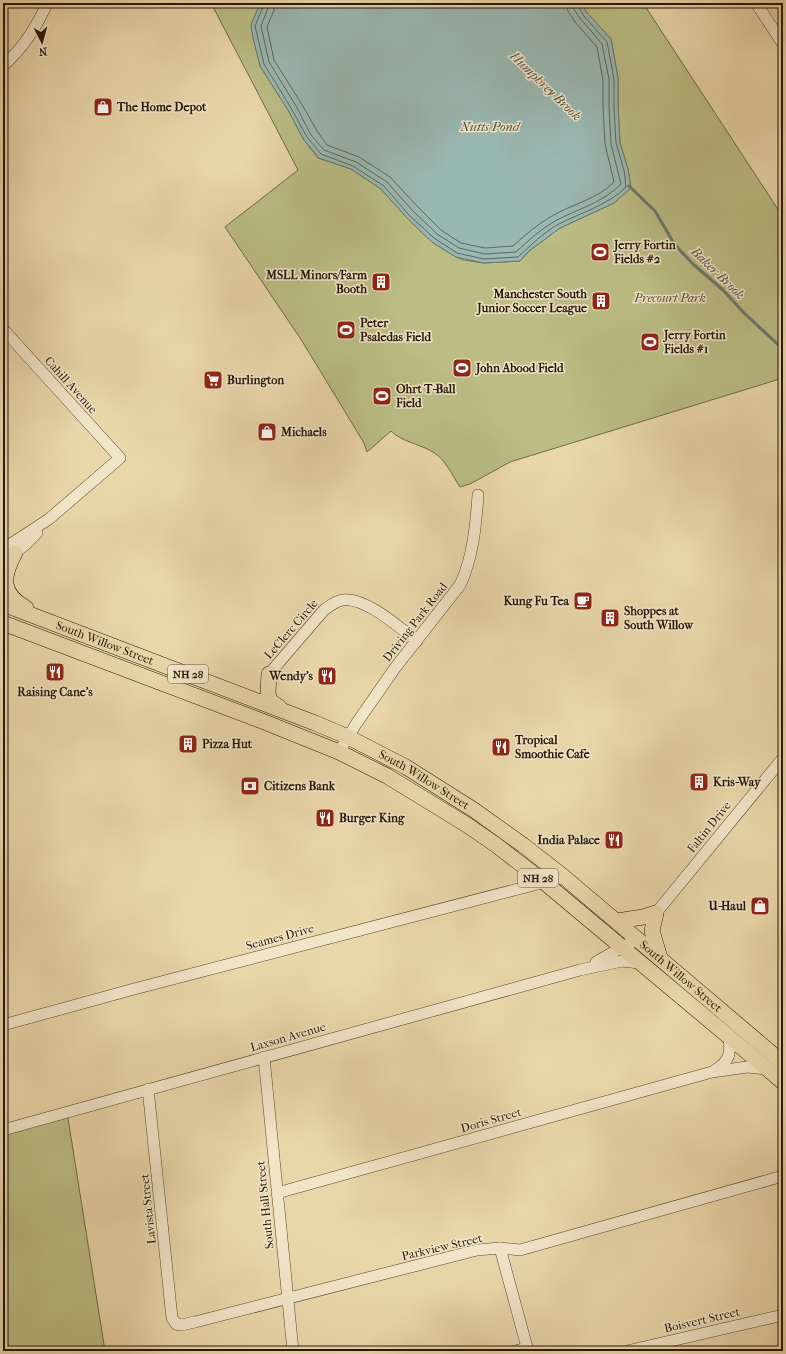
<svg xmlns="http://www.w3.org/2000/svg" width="786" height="1354" font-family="'IM FELL French Canon',serif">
<rect width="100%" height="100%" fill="#e9d7aa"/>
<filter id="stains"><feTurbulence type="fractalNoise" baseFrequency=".005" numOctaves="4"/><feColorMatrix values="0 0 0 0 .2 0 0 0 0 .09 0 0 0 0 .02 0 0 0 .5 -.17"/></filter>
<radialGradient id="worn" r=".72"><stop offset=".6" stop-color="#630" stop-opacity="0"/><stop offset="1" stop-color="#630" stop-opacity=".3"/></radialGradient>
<g fill="#bbbd85" stroke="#706a45">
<path d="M211,3h48v3l-8,19 9,41 28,44 16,30 14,18 33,11 30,20 26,29 25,24 24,15 8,3 20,3 36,-2 9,-10 31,-23 54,-25 17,-15 -3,-19 -8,-26 -2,-37v-28l-7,-39 -24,-26 -6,-10h62l140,214v161l-273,84 -40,22 -10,3c-8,-12 -14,-27 -27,-35 -13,-8 -31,-10 -42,-21l-24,21 -3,-9 -62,-102 -77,-114 73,-57z"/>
<path d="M67,1112l38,239h-102v-221z"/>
</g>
<path fill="#9ab8b2" stroke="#6b786d" d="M259,3h322l6,10 24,26 7,39v28l2,37 8,26 3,19 -17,15 -54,25 -31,23 -9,10 -36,2 -28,-6 -24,-15 -25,-24 -26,-29 -30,-20 -32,-11 -15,-18 -16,-30 -28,-44 -7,-28 -2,-13 8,-19z"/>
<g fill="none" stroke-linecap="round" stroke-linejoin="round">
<g stroke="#5f685c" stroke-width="1">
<path d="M263,3v4l-8,19 9,38 27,44 16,29 14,17 32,12 31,20 25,29 25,23 23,15 27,6 34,-2c12,-11 26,-25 41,-33 23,-12 49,-19 67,-37l-2,-17 -8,-27 -2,-36v-28l-7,-37 -23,-26 -6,-10v-3"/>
<path d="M268,3v5l-7,18 8,36 27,44 15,29 13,15 32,12 31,20 26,29 24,23 22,14 26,6 31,-2c12,-11 26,-24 41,-32 21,-11 47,-18 64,-36l-10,-40 -2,-37v-28l-7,-35 -22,-26 -7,-10v-5"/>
<path d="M274,3v7l-7,17 7,33 27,43 16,28 10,14 32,12 31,20 28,30 23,23 20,13 24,5 28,-2c12,-11 25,-22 39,-30 20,-12 46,-17 62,-34l-9,-38 -2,-37v-27l-6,-33 -22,-25 -7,-11 -2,-8"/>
</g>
<path stroke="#6b786d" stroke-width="3" d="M629,186l26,25 20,34 18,19 30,26 21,23 39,36"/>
<g stroke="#55472e" stroke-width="12">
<g id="minor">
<path d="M756,3l27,41"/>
<path d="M3,66c20,-18 34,-39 44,-63"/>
<path d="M3,329l117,129 -71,61 -46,30"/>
<path d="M9,557l16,-12 12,-12"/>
<path d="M269,674l55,-64c6,-4 11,-9 19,-10 21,-4 57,28 74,41"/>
<path d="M339,752l17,-28 39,-56 65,-83c13,-27 16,-61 18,-90"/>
<path d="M656,913l127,-155"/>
<path d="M596,962l41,-23"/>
<path d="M3,1025l131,-36 430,-112"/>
<path d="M264,1057l29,294"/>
<path d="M714,1071c16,-10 17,-17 15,-35"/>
<path d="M148,1089l24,229 4,6 5,1 14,-3 282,-72 23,-2 20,2 263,-74"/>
<path d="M3,1130l577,-160 42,-9 18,2"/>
<path d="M277,1193l435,-121 35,-5 20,2"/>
<path d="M500,1248l28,103"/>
<path d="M515,1351l12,-3"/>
<path d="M627,1351l156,-36"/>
</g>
</g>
<g stroke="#241705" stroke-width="16">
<g id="major">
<path d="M15,553c-13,24 -15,40 11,55"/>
<path id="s1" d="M3,604l312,119 33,14 58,30 68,43 49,35 41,32 219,186"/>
<path d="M3,623l259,98 77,31 48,24 80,49 29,20 48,37 239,200"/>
<path d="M269,674l-1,18 1,8 10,7"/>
<path d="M617,921l26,-4 13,-4 -4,18 8,27"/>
</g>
</g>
<use href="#minor" stroke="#f1e5c8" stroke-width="11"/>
<use href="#major" stroke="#e9d7aa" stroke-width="15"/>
</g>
<defs>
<g id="shop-square" transform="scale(1)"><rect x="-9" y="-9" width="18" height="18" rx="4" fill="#8f2418" stroke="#f1e5c8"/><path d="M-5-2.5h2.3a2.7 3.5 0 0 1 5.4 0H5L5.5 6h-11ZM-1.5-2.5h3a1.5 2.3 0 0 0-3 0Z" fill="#fff"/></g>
<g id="stadium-square" transform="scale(1)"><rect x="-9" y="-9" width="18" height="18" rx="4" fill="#8f2418" stroke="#f1e5c8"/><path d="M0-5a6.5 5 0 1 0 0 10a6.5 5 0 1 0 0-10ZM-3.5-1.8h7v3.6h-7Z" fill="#fff"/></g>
<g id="building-square" transform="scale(1)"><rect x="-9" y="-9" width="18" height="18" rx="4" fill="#8f2418" stroke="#f1e5c8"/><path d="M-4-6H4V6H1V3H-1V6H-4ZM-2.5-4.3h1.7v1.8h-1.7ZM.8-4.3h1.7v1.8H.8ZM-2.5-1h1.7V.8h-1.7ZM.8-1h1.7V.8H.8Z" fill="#fff"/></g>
<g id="supermarket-square" transform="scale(1)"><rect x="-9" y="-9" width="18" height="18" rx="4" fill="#8f2418" stroke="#f1e5c8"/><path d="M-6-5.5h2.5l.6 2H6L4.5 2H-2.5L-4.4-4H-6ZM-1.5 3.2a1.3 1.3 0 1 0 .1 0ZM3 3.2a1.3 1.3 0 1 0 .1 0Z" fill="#fff"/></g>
<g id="cafe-square" transform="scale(1)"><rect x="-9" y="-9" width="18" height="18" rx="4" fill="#8f2418" stroke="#f1e5c8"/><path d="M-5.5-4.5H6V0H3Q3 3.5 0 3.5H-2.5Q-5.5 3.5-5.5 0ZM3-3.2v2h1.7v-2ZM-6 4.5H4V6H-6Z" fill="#fff"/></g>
<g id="restaurant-square" transform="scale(1)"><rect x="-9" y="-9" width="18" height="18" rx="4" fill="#8f2418" stroke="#f1e5c8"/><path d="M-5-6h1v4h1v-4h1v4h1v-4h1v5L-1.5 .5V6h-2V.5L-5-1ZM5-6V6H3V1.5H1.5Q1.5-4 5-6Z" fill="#fff"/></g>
<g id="bank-square" transform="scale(1)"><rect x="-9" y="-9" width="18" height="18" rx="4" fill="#8f2418" stroke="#f1e5c8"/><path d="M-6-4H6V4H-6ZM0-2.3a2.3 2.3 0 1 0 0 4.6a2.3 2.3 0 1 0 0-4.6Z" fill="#fff"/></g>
</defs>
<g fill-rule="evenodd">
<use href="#shop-square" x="103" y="107"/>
<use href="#stadium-square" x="600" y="252"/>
<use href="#building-square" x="381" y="282"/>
<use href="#building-square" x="601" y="301"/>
<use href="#stadium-square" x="346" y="330"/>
<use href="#stadium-square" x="650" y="342"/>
<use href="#stadium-square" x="462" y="368"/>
<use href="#supermarket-square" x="213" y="380"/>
<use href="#stadium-square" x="382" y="396"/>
<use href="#shop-square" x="267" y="432"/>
<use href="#cafe-square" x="583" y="601"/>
<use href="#building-square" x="610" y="618"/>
<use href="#restaurant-square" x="55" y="672"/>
<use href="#restaurant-square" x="327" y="676"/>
<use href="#building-square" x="188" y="744"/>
<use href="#restaurant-square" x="501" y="747"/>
<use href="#building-square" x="699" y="782"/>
<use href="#bank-square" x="250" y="786"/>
<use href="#restaurant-square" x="325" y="818"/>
<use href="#restaurant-square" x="614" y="840"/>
<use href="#shop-square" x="760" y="906"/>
</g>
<g text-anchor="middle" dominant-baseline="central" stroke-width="3" stroke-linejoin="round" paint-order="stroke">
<g fill="#f1e5c8" stroke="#625540" stroke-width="1">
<rect x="168" y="665" width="40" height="18" rx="3"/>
<rect x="518" y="869" width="40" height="18" rx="3"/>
</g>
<g font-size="11" font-weight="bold" fill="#241705">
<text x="188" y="674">NH 28</text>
<text x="538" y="878">NH 28</text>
</g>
<g font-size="12" font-weight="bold" fill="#241705" stroke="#f1e5c8" text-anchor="start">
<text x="117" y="107">The Home Depot</text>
<text x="614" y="245">Jerry Fortin<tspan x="614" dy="14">Fields #2</tspan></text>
<text x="367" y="275" text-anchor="end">MSLL Minors/Farm<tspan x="367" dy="14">Booth</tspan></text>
<text x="587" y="294" text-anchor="end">Manchester South<tspan x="587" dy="14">Junior Soccer League</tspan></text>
<text x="360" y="323">Peter<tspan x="360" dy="14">Psaledas Field</tspan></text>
<text x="664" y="335">Jerry Fortin<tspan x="664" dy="14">Fields #1</tspan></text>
<text x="476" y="368">John Abood Field</text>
<text x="227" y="380">Burlington</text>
<text x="396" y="389">Ohrt T-Ball<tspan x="396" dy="14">Field</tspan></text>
<text x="281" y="432">Michaels</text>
<text x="569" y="601" text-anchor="end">Kung Fu Tea</text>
<text x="624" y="611">Shoppes at<tspan x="624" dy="14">South Willow</tspan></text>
<text x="313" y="676" text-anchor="end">Wendy's</text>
<text x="55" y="692" text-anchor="middle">Raising Cane's</text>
<text x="515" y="740">Tropical<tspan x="515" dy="14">Smoothie Cafe</tspan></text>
<text x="202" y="744">Pizza Hut</text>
<text x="713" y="782">Kris-Way</text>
<text x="264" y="786">Citizens Bank</text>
<text x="339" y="818">Burger King</text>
<text x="600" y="840" text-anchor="end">India Palace</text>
<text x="746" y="906" text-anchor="end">U-Haul</text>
</g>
<g font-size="12" font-style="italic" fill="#51492b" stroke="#f1e5c8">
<text x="670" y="298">Precourt Park</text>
</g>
<g font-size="12" fill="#241705" stroke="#f1e5c8">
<text transform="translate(71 385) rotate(48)">Cahill Avenue</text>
<text transform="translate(415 622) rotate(-52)">Driving Park Road</text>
<text transform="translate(291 629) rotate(-49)">LeClerc Circle</text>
<text stroke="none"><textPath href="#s1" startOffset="109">South Willow Street</textPath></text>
<text stroke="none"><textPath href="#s1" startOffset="457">South Willow Street</textPath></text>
<text transform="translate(709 827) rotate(-51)">Faltin Drive</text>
<text transform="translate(280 937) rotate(-15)">Seames Drive</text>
<text stroke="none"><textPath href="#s1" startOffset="781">South Willow Street</textPath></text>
<text transform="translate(288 1037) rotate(-16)">Laxson Avenue</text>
<text transform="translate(491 1120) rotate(-16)">Doris Street</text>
<text transform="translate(265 1205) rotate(-96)">South Hall Street</text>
<text transform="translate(148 1209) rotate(-96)">Lavista Street</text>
<text transform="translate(442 1247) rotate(-13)">Parkview Street</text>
<text transform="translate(702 1320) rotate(-13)">Boisvert Street</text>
</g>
<g font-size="13" font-style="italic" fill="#4d4f42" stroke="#f1e5c8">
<text transform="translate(546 86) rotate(44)">Humphrey Brook</text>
<text x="490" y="126">Nutts Pond</text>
<text transform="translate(718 273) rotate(44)">Baker Brook</text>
</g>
</g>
<rect width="786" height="1354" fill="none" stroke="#e9d7aa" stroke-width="16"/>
<rect x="4" y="4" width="778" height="1346" fill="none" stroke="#241705" stroke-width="2"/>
<rect x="8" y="8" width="770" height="1338" fill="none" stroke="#241705"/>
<g transform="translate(42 42) rotate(174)" stroke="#f1e5c8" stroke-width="3" paint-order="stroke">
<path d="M0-3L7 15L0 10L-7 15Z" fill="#241705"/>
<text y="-6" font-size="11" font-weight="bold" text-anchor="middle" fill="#241705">N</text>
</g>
<rect width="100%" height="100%" filter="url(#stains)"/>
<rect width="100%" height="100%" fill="url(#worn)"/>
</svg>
